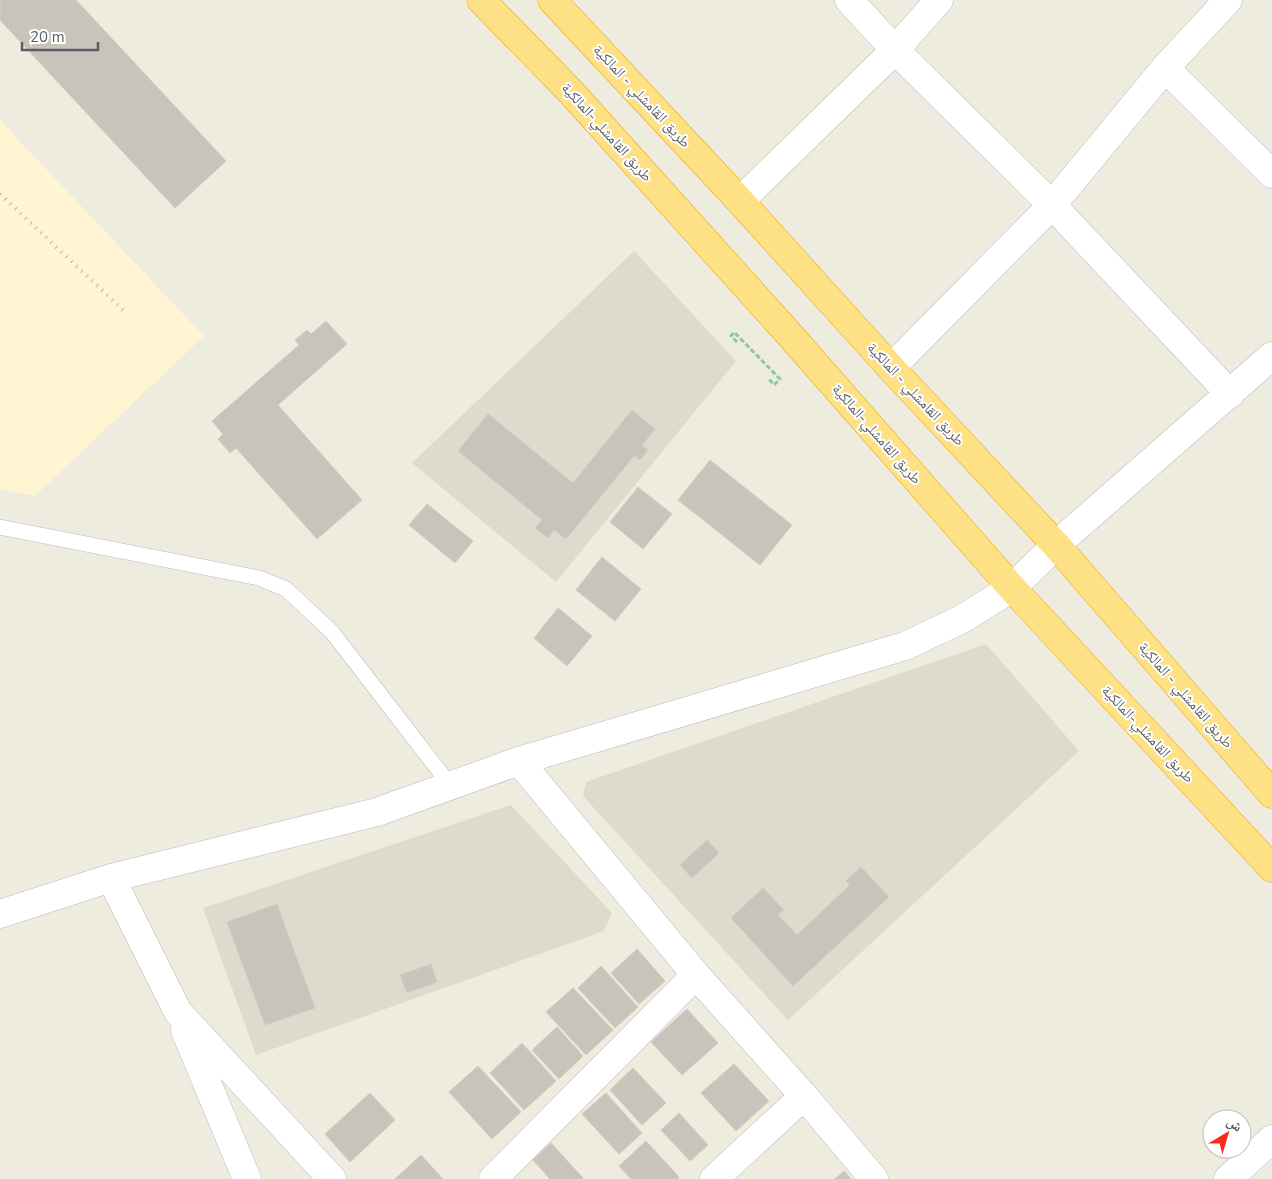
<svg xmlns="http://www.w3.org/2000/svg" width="1272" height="1179" font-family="'Nunito Sans','Noto Naskh Arabic',sans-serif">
<rect width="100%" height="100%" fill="#eeebdf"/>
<path fill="#fff5d3" d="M0,120l204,216 -169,160 -35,-7z"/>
<g fill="#dddace">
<path d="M634,251l102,110 -180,221 -144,-119z"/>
<path d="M986,644l93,107 -291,269 -205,-224 3,-14z"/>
<path d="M511,805l101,108 -8,18 -348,124 -53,-147z"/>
</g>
<g fill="#c8c4bc" stroke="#d3ccbd">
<path d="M0,0h76l150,161 -51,47 -175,-188z"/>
<path d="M326,321l21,23 -69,61 84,95 -45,39 -81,-91 -6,5 -12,-14 5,-5 -11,-13 87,-76 -4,-5 12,-10 4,4z"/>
<path d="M632,410l23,19 -13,16 6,5 -8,10 -6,-4 -68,83 -12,-9 -6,8 -13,-10 7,-8 -84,-69 30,-37 85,69z"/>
<path d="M710,460l82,65 -32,40 -82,-65z"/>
<path d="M638,487l34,27 -29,35 -33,-27z"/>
<path d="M427,504l46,37 -18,22 -46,-38z"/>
<path d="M602,557l39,32 -26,32 -39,-31z"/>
<path d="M558,608l34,28 -25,30 -33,-28z"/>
<path d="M707,840l12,13 -27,25 -12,-13z"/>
<path d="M861,867l28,30 -96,89 -62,-68 32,-30 21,22 -6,5 19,20 53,-50 -4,-4z"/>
<path d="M277,904l38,104 -50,17 -38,-103z"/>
<path d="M637,949l28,32 -26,23 -28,-31z"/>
<path d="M431,964l6,18 -30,11 -7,-18z"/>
<path d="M601,966l37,41 -23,21 -37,-40z"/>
<path d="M573,988l40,42 -27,25 -40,-43z"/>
<path d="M687,1009l31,34 -36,32 -31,-33z"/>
<path d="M557,1027l26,29 -24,23 -27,-29z"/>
<path d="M522,1043l34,38 -32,29 -34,-37z"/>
<path d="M734,1064l35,37 -33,30 -35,-38z"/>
<path d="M478,1066l43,46 -29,27 -43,-47z"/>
<path d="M633,1068l33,35 -24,22 -32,-35z"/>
<path d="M370,1093l25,27 -45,42 -25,-28z"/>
<path d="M606,1093l36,40 -23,21 -37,-40z"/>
<path d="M679,1113l29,32 -18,16 -29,-31z"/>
<path d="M646,1141l33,36 -2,2h-46l-12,-13z"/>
<path d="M551,1143l32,35 -1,1h-32l-17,-19z"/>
<path d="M421,1155l22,24h-48z"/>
<path d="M844,1171l7,8h-16z"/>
</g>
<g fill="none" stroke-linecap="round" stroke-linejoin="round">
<g stroke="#b8bbc0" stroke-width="16">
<path id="lane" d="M0,527l259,51 27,11 46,43 118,153"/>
</g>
<g stroke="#b8bbc0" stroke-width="29">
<g id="street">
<path d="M849,0l46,50 157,155 178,189"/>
<path d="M1165,68l107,106"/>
<path d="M740,201l155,-151 44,-50"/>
<path d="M891,368l161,-163 113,-137 63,-68"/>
<path d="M519,761l177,214 108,121 70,83"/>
<path d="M111,878l67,134 154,167"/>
<path d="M0,914l111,-36 266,-66 142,-51 386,-115 57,-27 50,-31 44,-43 216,-189"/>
<path d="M185,1030l62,149"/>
<path d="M493,1179l203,-204"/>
<path d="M714,1179l90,-83"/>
<path d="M1228,1179l44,-40"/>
</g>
</g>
<g stroke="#eda500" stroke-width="29">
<g id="highway">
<path d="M481,0l89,91 219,243 223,254 260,280"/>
<path d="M552,0l188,201 151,167 165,177 216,249"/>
</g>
</g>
<path stroke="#8fc8a0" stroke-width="3" stroke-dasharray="5 2.5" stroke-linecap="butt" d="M737,342l-6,-6 3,-4 46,47 -6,6 -5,-6"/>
<use href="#lane" stroke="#fff" stroke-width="15"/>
<use href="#street" stroke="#fff" stroke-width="28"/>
<use href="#highway" stroke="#ffe185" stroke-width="28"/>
<path stroke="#b4b5b5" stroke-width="4" stroke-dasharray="1 6" stroke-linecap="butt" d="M0,194l123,116"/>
</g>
<g text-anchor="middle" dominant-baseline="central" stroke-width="4" stroke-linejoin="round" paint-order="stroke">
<g font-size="15" fill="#585d62" stroke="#fff">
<text transform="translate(642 96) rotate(47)">طريق القامشلي - المالكية</text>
<text transform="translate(607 132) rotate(48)">طريق القامشلي-المالكية</text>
<text transform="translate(916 394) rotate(47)">طريق القامشلي - المالكية</text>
<text transform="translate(877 434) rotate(49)">طريق القامشلي-المالكية</text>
<text transform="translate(1186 695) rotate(49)">طريق القامشلي - المالكية</text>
<text transform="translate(1148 734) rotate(47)">طريق القامشلي-المالكية</text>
</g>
</g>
<g transform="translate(1227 1134) rotate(38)"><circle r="24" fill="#ffffff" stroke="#bcbec0"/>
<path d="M0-4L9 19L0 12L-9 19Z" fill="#fc2b17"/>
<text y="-8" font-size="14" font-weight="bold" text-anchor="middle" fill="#585d62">ش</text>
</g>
<path d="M22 42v8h76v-8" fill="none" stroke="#585d62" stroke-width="2.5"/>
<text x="30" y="42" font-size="15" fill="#585d62" stroke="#ffffff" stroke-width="4" paint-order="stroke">20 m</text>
</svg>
